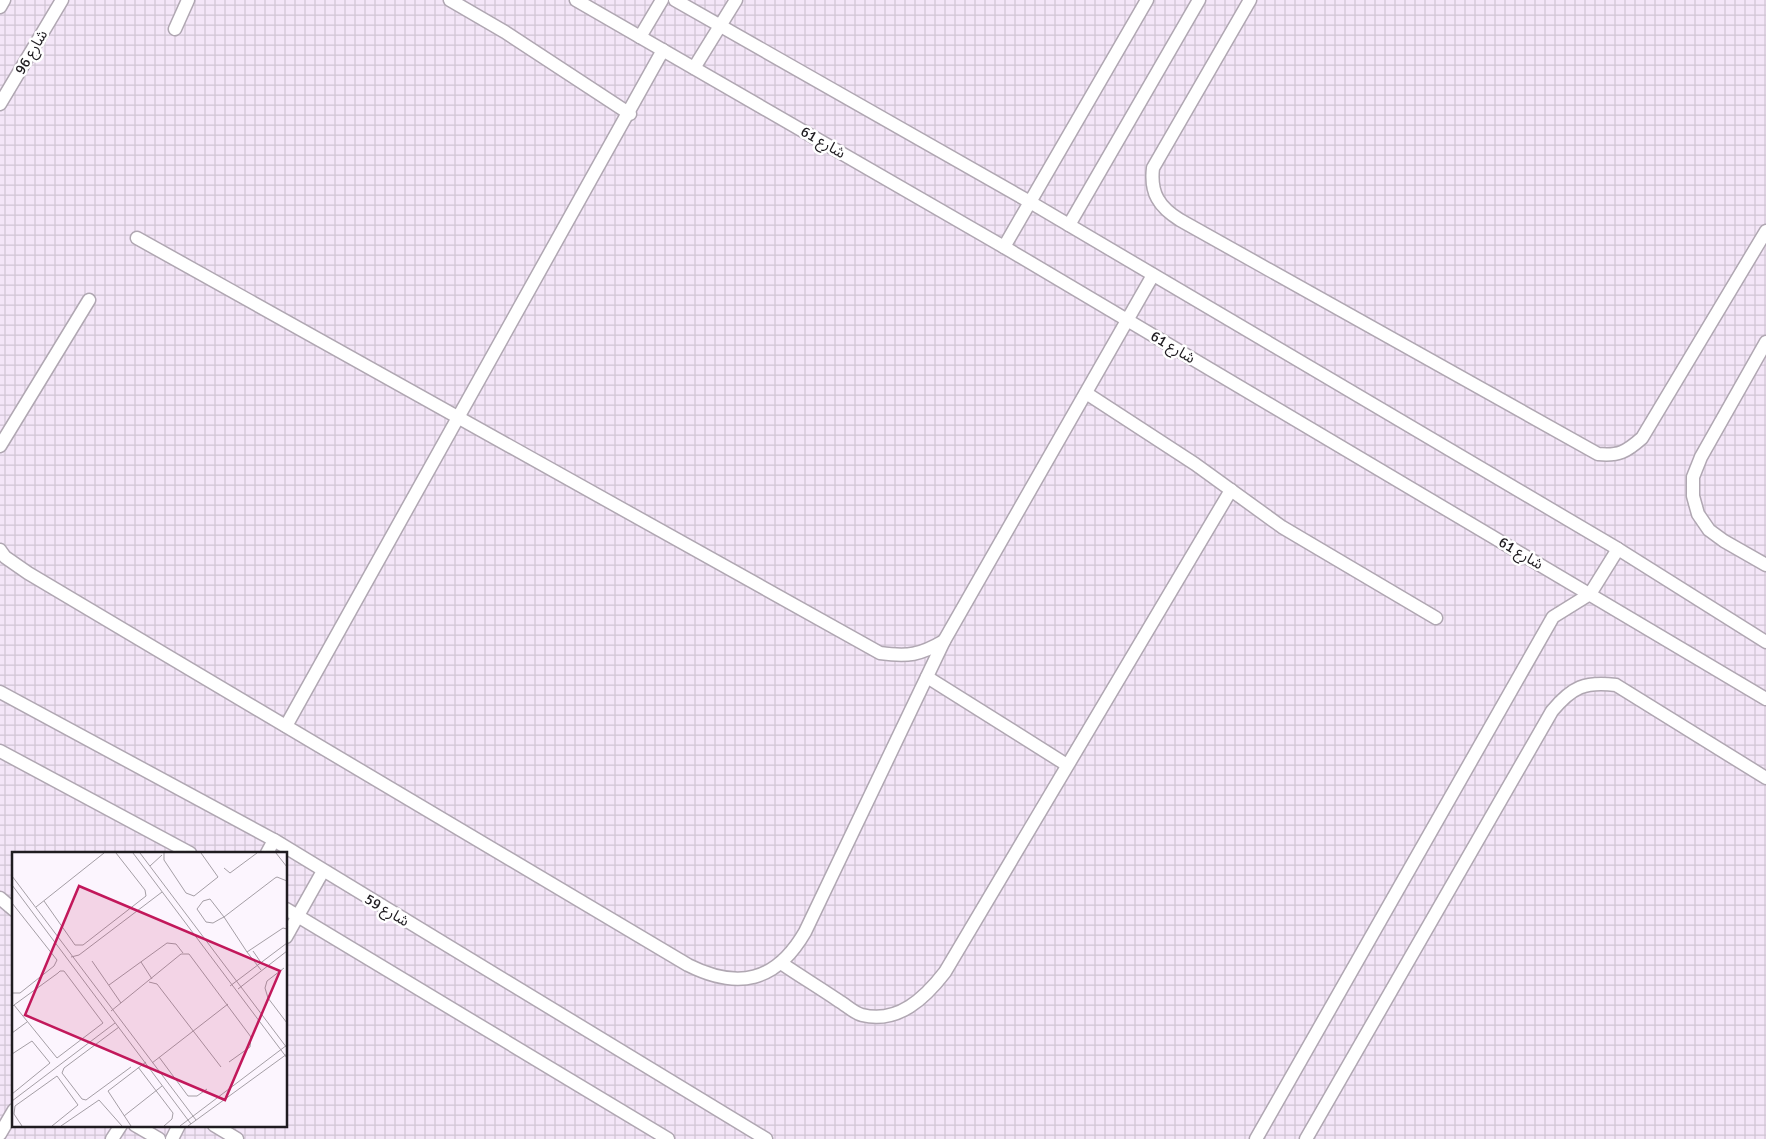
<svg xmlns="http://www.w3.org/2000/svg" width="1766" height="1139" font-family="Signika,'Noto Sans Arabic',sans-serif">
<defs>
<pattern id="industrial-grid" width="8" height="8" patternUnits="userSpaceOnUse" patternTransform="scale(1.25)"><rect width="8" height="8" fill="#f4e6f8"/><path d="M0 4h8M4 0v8" fill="none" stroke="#d1c5d4"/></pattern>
</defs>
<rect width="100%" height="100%" fill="#fcf5fe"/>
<path fill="url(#industrial-grid)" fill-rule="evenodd" d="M0,0h1766v1139h-1766zM14,853h272v272h-272z"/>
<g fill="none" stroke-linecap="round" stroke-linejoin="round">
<g stroke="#b0a7b2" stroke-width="15">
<g id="lane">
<path d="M450,0l55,32 125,82"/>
<path d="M576,0l428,247 762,452"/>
<path d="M675,0l355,202 588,347 148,93"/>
<path d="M1250,0l-97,168c-3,25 6,39 27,52l418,234c21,2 28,-2 44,-16l124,-207"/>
<path d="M0,7l4,-7"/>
<path d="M175,29l13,-29"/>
<path d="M640,37l22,-37"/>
<path d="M694,68l42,-68"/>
<path d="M0,104l62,-104"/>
<path d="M1069,225l130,-225"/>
<path d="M137,238l743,415c28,4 40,2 64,-12"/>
<path d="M1004,247l143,-247"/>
<path d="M1766,342l-65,115 -8,20v19l5,18 11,16 15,11 42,24"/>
<path d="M1086,393l109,71 87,63 154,91"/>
<path d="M0,446l89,-146"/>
<path d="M0,550l5,7 23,16 660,392c50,25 88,17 117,-33l139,-291 209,-366"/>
<path d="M927,677l140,88"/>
<path d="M0,692l274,148 492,299"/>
<path d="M286,726l377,-676"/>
<path d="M0,751l190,102"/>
<path d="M267,853l7,-13"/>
<path d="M0,898l14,12"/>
<path d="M286,909l382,230"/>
<path d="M286,937l37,-66"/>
<path d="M781,963c19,13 39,25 58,38 7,4 15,12 23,14 36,9 63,-17 83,-43l286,-482"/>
<path d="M135,1125l24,14"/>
<path d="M214,1125l23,14"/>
<path d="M0,1134l14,-24"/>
<path d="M112,1139l9,-14"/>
<path d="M172,1139l7,-14"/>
<path d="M1256,1139l297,-522 37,-23 28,-45"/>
<path d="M1306,1139l246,-428c20,-24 33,-30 64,-26l150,93"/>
</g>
</g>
<use href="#lane" stroke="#fff" stroke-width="12"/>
</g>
<g text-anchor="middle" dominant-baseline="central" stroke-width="5" stroke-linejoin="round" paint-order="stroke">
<g font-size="15" fill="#1f1c20" stroke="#fff">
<text transform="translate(31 52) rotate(-59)">شارع 96</text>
<text transform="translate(823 142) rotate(30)">شارع 61</text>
<text transform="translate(1173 347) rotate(31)">شارع 61</text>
<text transform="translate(1521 553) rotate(31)">شارع 61</text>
<text transform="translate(387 910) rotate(31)">شارع 59</text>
</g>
</g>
<g transform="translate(12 852)">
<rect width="275" height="275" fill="#fcf5fe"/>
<path fill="none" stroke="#a49ea5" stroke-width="1" d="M121,1l154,205M128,1l147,195M152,1v7l22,33 8,3 24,-19 -17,-24M264,1l11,14M138,14l12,-11M212,16l6,5 27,-20M0,24l184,244M275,29l-10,-4 -2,1 -51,39 -4,2 -7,4 -7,-1 -9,-13 6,-8 7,-2 14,18 23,35 36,-24 4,1M0,33l179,239M32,49l31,44h8l63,-49 -1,-6 -29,-37M0,51l45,57 -3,6 -34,27h-8M24,55l68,-54M241,99l9,13M235,100l14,18M59,105l8,-2 83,-63M80,109l29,42M129,110l11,17M272,116l-17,13 -2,7 3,10 19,25M137,130l8,2 64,83M97,133l58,-42 9,1 7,9M218,134l57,-43M226,137l49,-38M0,155l2,-2 44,-32 2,-2h4l39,52 -46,35 -43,-53M99,159l70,-57h8l62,83 -1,10 -21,15M107,175l-55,41 -2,5 20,26 4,1 45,-33M0,181l15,-11M0,202l20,-13 18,22 -38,31M147,205l29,39h9l10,-7M140,211l76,-59M126,215l35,46 -1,6 -8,7M0,249l103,-78M112,264l38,-30M10,274l-8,-12 1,-8 42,-30 21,29 -26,21M49,274l38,-26 23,26M119,274l-23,-35 38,-29M168,274l107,-81M176,274l99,-72"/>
<path fill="#c2185b" fill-opacity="0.15" stroke="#c2185b" stroke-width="2.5" d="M67,34l201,85 -55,129 -200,-85z"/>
<rect width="275" height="275" fill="none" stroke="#1f1c20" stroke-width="2.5"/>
</g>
</svg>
